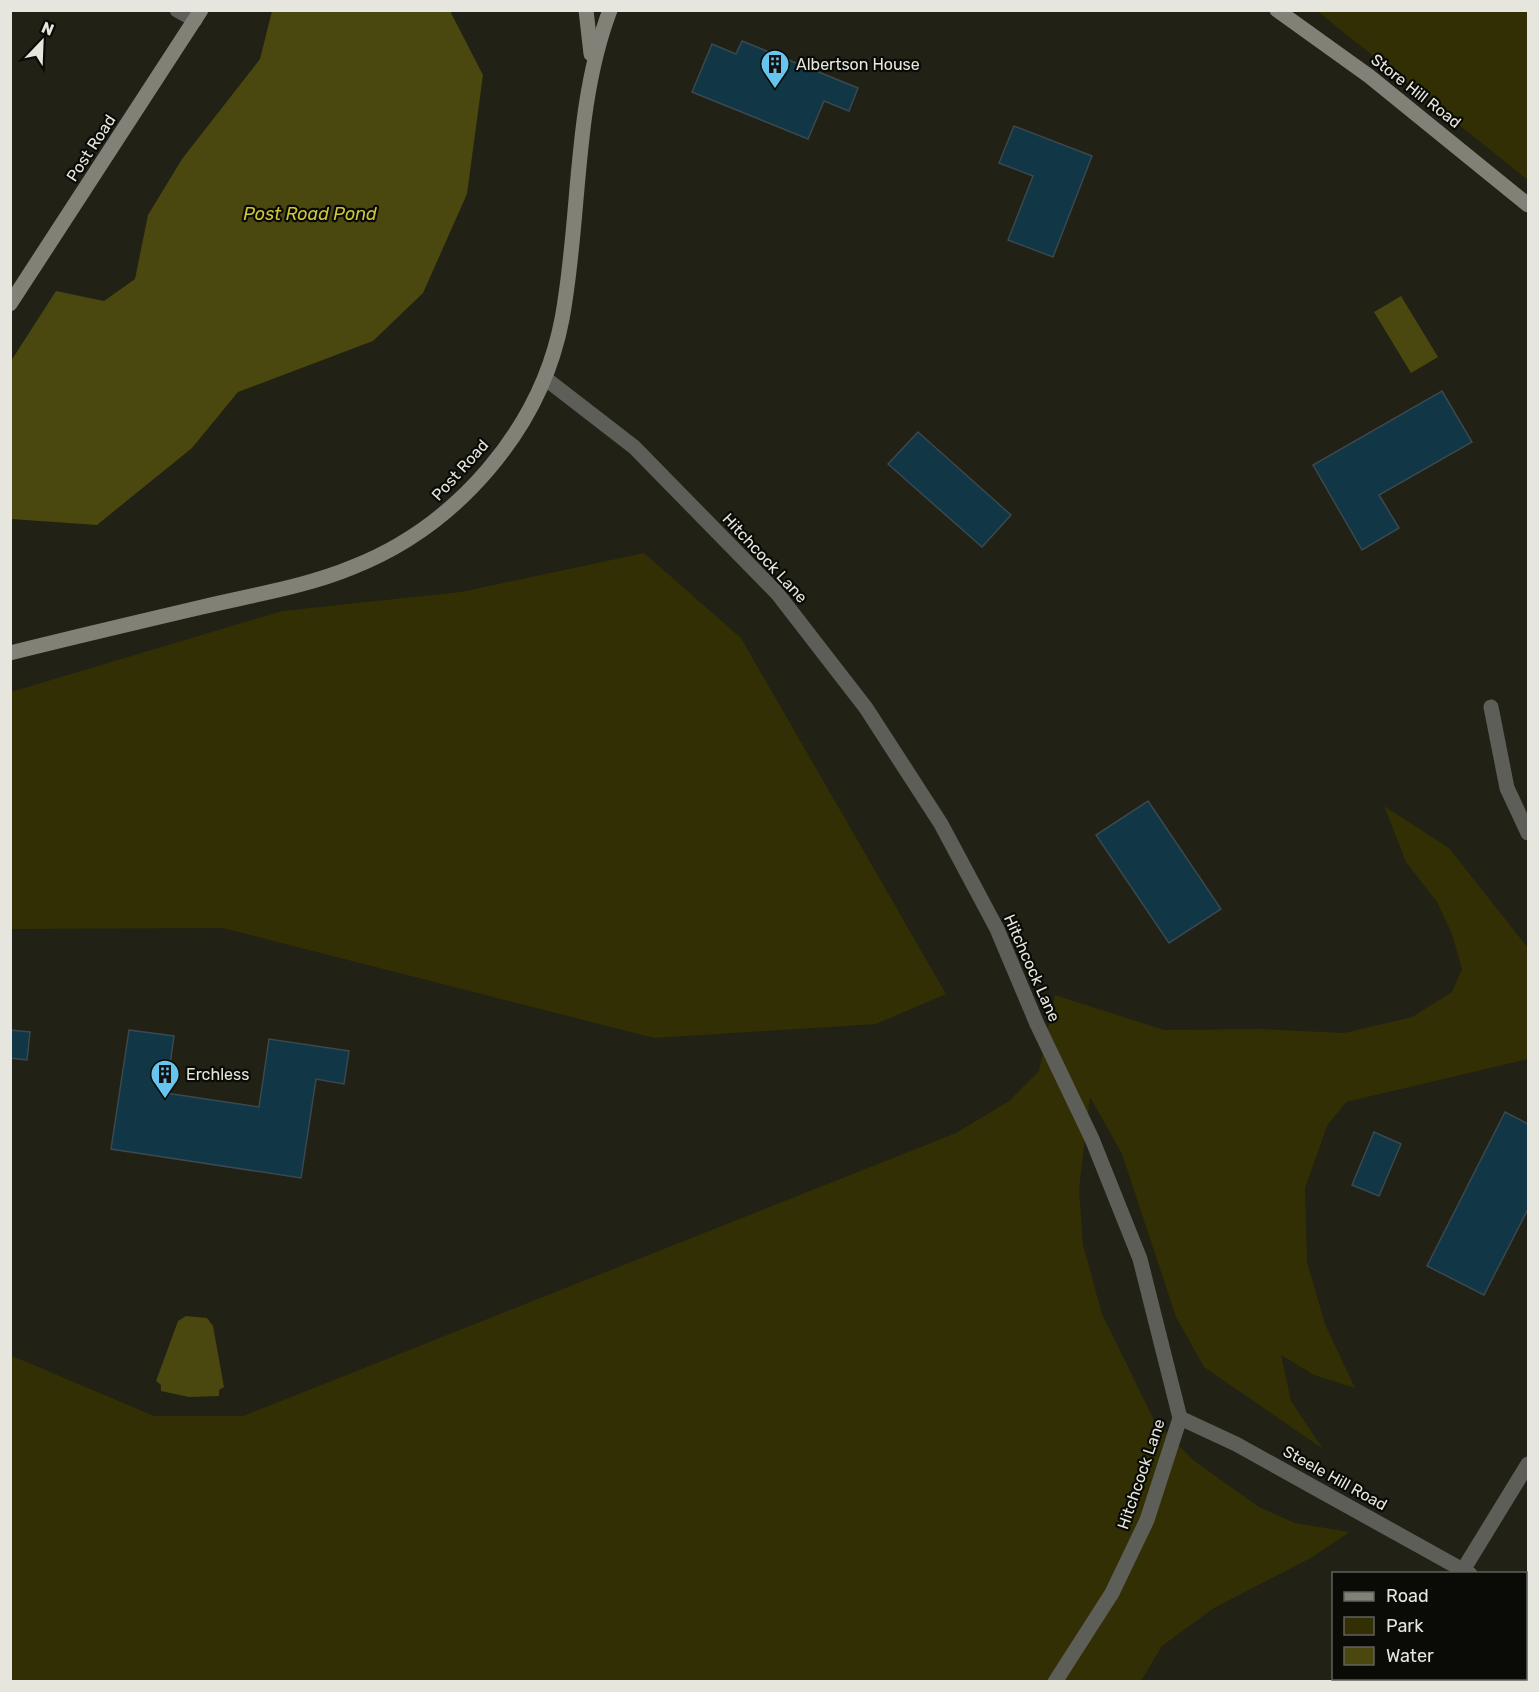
<svg xmlns="http://www.w3.org/2000/svg" width="1539" height="1692" font-family="Rubik,sans-serif">
<rect width="100%" height="100%" fill="#212115"/>
<g fill="#322f04">
<path d="M1317,11h211v169z"/>
<path d="M644,553l97,85 205,356 -70,30 -222,14 -431,-110 -212,1v-237l271,-81 179,-19z"/>
<path d="M1384,806l65,42 79,100v111l-182,43 -19,24 -22,62 2,74 18,62 30,64 -41,-13 -33,-20 10,46 32,48 -119,-82 -28,-50 -54,-163 -32,-57 -11,92 4,56 19,69 53,108 38,38 66,47 36,16 55,9 -41,27 -95,49 -52,38 -21,35h-1130l-1,-326 144,61h89l713,-283 53,-32 30,-30 16,-76 109,35 95,-1 85,4 68,-16 40,-25 10,-23 -10,-35 -15,-32 -31,-40z"/>
</g>
<g fill="#4a470f">
<path d="M272,11h178l33,64 -16,119 -44,99 -50,48 -135,51 -46,56 -95,77 -86,-6v-158l45,-70 48,10 31,-22 13,-64 34,-56 78,-100z"/>
<path d="M1401,296l37,61 -27,16 -37,-61z"/>
<path d="M186,1316l21,2 6,8 11,61 -5,3v6l-30,1 -28,-6v-6l-5,-4 22,-60z"/>
</g>
<g fill="#113645" stroke="#3a484f" stroke-width="1.5">
<path d="M742,41l116,47 -9,23 -25,-10 -16,38 -116,-47 20,-48 24,10z"/>
<path d="M1014,126l78,30 -39,101 -45,-17 25,-64 -34,-13z"/>
<path d="M1442,391l30,51 -93,53 20,33 -37,22 -49,-85z"/>
<path d="M918,432l93,83 -29,32 -94,-83z"/>
<path d="M1148,801l73,108 -52,34 -73,-108z"/>
<path d="M10,1030l20,2 -3,28 -17,-2z"/>
<path d="M129,1030l45,6 -8,57 93,14 10,-68 80,12 -5,33 -28,-5 -15,99 -190,-29z"/>
<path d="M1505,1112l23,12v85l-44,86 -57,-29z"/>
<path d="M1374,1132l27,12 -22,52 -27,-11z"/>
</g>
<g fill="none" stroke-linecap="round" stroke-linejoin="round">
<g stroke="#5e5e58" stroke-width="15">
<path d="M177,10l18,10"/>
<path d="M546,379l88,68 143,146 89,115 75,116 56,105 40,95 55,115 48,120 40,159 -33,102 -35,73 -57,89"/>
<path d="M1491,707l16,81 21,45"/>
<path d="M1180,1418l56,26 234,130"/>
<path d="M1463,1570l65,-106"/>
<path d="M1526,1605l2,1"/>
</g>
<g stroke="#828178" stroke-width="15">
<path d="M586,10l5,44"/>
<path d="M1277,10l92,66 159,129"/>
<path d="M10,304l191,-294"/>
<path d="M10,653c64,-16 128,-31 192,-46 50,-12 103,-20 151,-40 104,-41 188,-138 209,-248 19,-102 11,-211 48,-309"/>
</g>
</g>
<defs>
<g id="building-pin" transform="scale(1.5)"><path d="M0 17L-7.5 6A9.5 9.5 0 1 1 7.5 6Z" fill="#65c5ee" stroke="#0a0a06"/><path d="M-4-6H4V6H1V3H-1V6H-4ZM-2.5-4.3h1.7v1.8h-1.7ZM.8-4.3h1.7v1.8H.8ZM-2.5-1h1.7V.8h-1.7ZM.8-1h1.7V.8H.8Z" fill="#111"/></g>
</defs>
<g fill-rule="evenodd">
<use href="#building-pin" x="775" y="64"/>
<use href="#building-pin" x="165" y="1074"/>
</g>
<g text-anchor="middle" dominant-baseline="central" stroke-width="4.5" stroke-linejoin="round" paint-order="stroke">
<g font-size="16" fill="#e6e6de" stroke="#0a0a06" text-anchor="start">
<text x="796" y="64">Albertson House</text>
<text x="186" y="1074">Erchless</text>
</g>
<g font-size="16" fill="#e6e6de" stroke="#0a0a06">
<text transform="translate(1416 91) rotate(38)">Store Hill Road</text>
<text transform="translate(91 148) rotate(-57)">Post Road</text>
<text transform="translate(460 470) rotate(-48)">Post Road</text>
<text transform="translate(765 558) rotate(47)">Hitchcock Lane</text>
<text transform="translate(1032 968) rotate(66)">Hitchcock Lane</text>
<text transform="translate(1141 1474) rotate(-71)">Hitchcock Lane</text>
<text transform="translate(1335 1478) rotate(29)">Steele Hill Road</text>
</g>
<g font-size="18" font-style="italic" fill="#cdc63b" stroke="#0a0a06">
<text x="310" y="214">Post Road Pond</text>
</g>
</g>
<rect width="1539" height="1692" fill="none" stroke="#e6e6de" stroke-width="24"/>
<rect x="1332" y="1572" width="195" height="108" fill="#0a0a06" stroke="#62625c" stroke-width="1.5"/>
<rect x="1344" y="1592" width="30" height="9" fill="#828178" stroke="#62625c" stroke-width="1.5"/>
<text x="1386" y="1602" font-size="18" fill="#e6e6de">Road</text>
<rect x="1344" y="1617" width="30" height="18" fill="#322f04" stroke="#62625c" stroke-width="1.5"/>
<text x="1386" y="1632" font-size="18" fill="#e6e6de">Park</text>
<rect x="1344" y="1647" width="30" height="18" fill="#4a470f" stroke="#62625c" stroke-width="1.5"/>
<text x="1386" y="1662" font-size="18" fill="#e6e6de">Water</text>
<g transform="translate(42 42) rotate(23)" stroke="#0a0a06" stroke-width="4.5" paint-order="stroke">
<path d="M0-4.5L10 22L0 15L-10 22Z" fill="#e6e6de"/>
<text y="-9" font-size="16" font-weight="bold" text-anchor="middle" fill="#e6e6de">N</text>
</g>
</svg>
